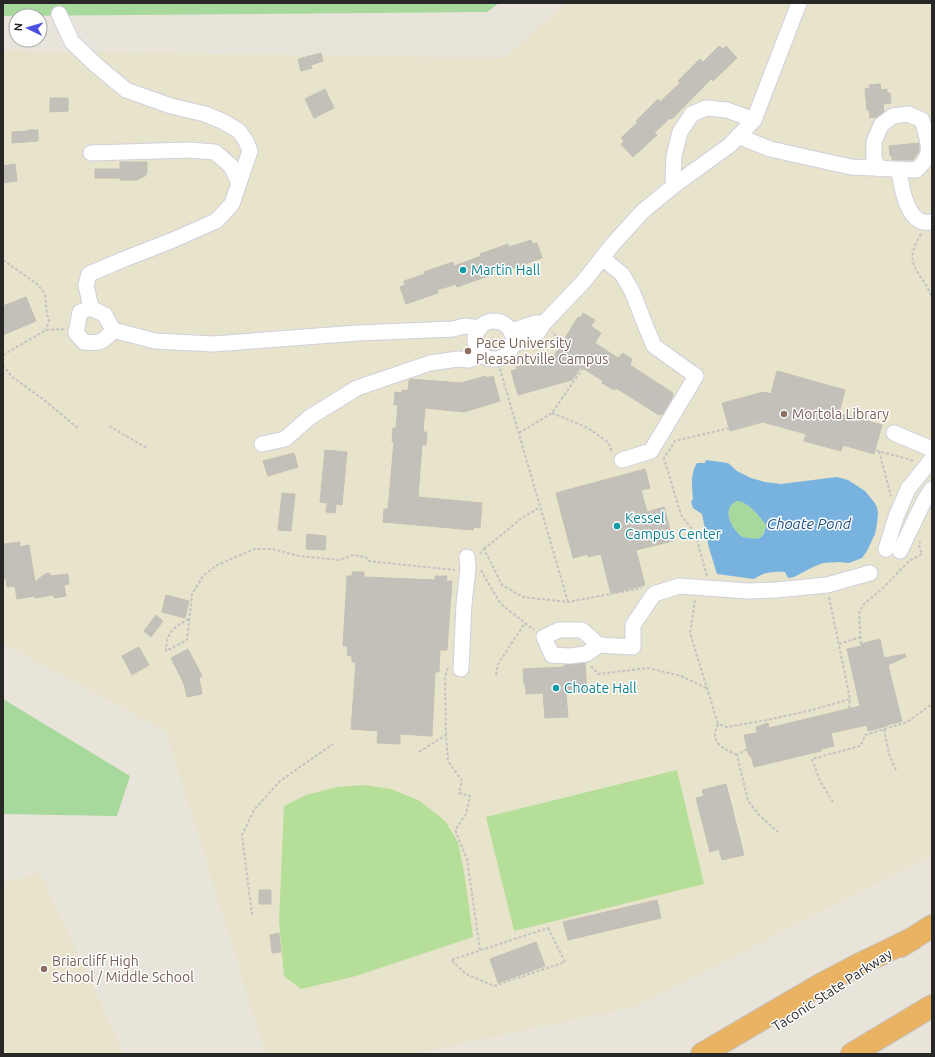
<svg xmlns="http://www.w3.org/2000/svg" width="935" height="1057" font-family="Ubuntu,sans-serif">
<rect width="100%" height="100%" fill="#e8e4da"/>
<g fill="#e8e3cb">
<path d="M567,3h365v852l-298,152 -223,47h-145l-100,-323 -163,-88v-592l501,7z"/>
<path d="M40,873l84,181h-121v-171z"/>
</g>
<g fill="#a7d89c">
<path d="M3,3h496l-12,9 -484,4z"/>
<path d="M737,501c12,1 22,15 29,24 -3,17 -10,14 -24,12 -10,-8 -22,-28 -5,-36z"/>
<path d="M3,699l127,77 -13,40 -114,-2z"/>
</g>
<g fill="#b5de99">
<path d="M677,770l27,114 -190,47 -28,-114z"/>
<path d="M363,785l28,4 29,12 25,20 13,21 7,36 8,59 -117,39 -55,13 -17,-13 -5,-56 5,-114 22,-11 32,-8z"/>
</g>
<path fill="#78b2de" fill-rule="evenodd" d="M706,460l22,3 9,8 14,7 14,4 16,2 56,-7 11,3 17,11 9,11 3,5 1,7 -1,10 -2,10 -8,17 -5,7 -13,5 -10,-1 -16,1 -10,4 -19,10 -6,1 -3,-6c-13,-1 -21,0 -31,7l-37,-5 -8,-26 -7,-34 -9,-6 -2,-6 2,-3c-1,-13 -3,-24 4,-36h8zM737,501c12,1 22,15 29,24 -2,17 -10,14 -24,12 -10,-8 -22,-28 -5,-36z"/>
<g fill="#c3c0b9" stroke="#c2c0b4">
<path d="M719,46l4,3 3,-3 11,12 -24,23 -2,-2 -39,40 -2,-1 -16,15 3,2 -24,22 -12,-13 3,-3 -3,-3 17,-16 -2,-1 22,-22 2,3 20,-19 -2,-2 22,-22 3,3z"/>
<path d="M321,53l2,8 -12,4 1,3 -11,3 -3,-12z"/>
<path d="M880,84l1,6 6,-1v4h3l1,10 -8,1 1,8 -7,5 -7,1 -1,-8h-2l-2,-21 5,-1 -1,-3z"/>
<path d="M325,89l9,19 -20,10 -9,-19z"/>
<path d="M50,98h18v13l-18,1z"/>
<path d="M28,130h10v11l-26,2v-11l16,-1z"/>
<path d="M919,143v8l-6,9h-21v-4h-2l-1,-10z"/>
<path d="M120,162h27v11l-2,3 -7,3v1h-18v-2h-25v-9h25z"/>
<path d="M15,164l2,17 -14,2v-17z"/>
<path d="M531,240l2,4 4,-1 5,15 -31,11 -1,-3 -20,6 1,3 -34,12 -1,-3 -19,6 1,3 -32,11 -6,-17 5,-2 -1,-4 21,-7 -1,-2 29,-10 1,4 27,-10 -1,-2 28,-10 1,3z"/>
<path d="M26,297l10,24 -33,14v-29z"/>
<path d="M583,313l12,7 -4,6 10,7 -6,10 23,15 5,-5 9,6 -2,6 43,28 -1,2 1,1 -11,19 -2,-1 -1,1 -43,-27 -2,2 -12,-7 1,-2 -22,-14 -9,13 -54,15 -7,-24 6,-2 -1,-2 38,-11 24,-39 2,1z"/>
<path d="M777,371l68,19 -6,23 43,12 -8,29 -31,-9 -2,6 -37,-10 2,-7 -43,-12 -33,9 -8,-28 42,-11 7,2z"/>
<path d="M486,376v2l7,-2 7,25 -36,11 -39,-4 -2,24h4l-1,13h-4l-4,52 64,6 -2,25 -6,-1 -1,3 -90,-8 1,-13h4l6,-67h-2l1,-14h3l2,-23h-4l1,-13 7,1v-3l6,1 1,-11 2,-1 50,4z"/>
<path d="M325,450l22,2 -5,53 -6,-1 -1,9 -9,-1 1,-9 -7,-1z"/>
<path d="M294,453l4,14 -30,9 -5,-15z"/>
<path d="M645,469l5,19 -9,2 6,22 17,-5 9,34 -37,9 9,35 -34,9 -10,-40 -13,3v-3l-15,4 -17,-65z"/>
<path d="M282,493l13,1 -4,37 -13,-1z"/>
<path d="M307,534l19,2 -1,14 -19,-1z"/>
<path d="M20,542v5l9,-2 6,37 10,-8 4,-1 2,3 17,-2 1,10 -5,1 2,11 -12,2 -1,-3 -18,3v-2l-18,3 -2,-13 -8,1 -1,-9 -3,1v-25l2,-1 -1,-9z"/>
<path d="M352,572h12v5l71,3v-4h12l-1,5h6l-5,69h-7l-1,22h-4l-3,64 -32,-2v10l-23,-1 1,-12 -27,-2 5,-67h-4v-6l-5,-1 1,-9h-5l4,-70h5z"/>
<path d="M166,595l23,6 -4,17 -23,-6z"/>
<path d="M156,615l7,6 -12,16 -7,-6z"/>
<path d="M880,639l4,19 21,-4 1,3 -18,8 14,56 -15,4v1l-19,5 -1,-6 -36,8 3,13 -13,3v2l-67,16 -3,-11h-2l-5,-21 13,-2 -1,-6 12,-4 1,5 91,-22 -13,-57 14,-3v-2z"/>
<path d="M139,647l10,18 -17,10 -10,-19z"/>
<path d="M188,649l14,27 -3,2 3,16 -15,3 -3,-13 -13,-26z"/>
<path d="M585,663l2,29 -21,1 2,24 -23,1 -2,-25 -17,1 -1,-10h-1l-1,-15 41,-2v-2z"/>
<path d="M726,784l18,71 -22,5 -3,-11 -9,3 -14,-54 8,-2 -2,-6z"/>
<rect x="259" y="890" width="12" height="14"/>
<path d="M657,900l4,18 -93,22 -5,-18z"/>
<path d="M279,933l2,19 -9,1 -2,-18z"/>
<path d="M536,942l9,24 -47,17 -8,-24z"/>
</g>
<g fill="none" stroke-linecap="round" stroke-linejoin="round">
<g stroke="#cfd0de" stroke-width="17">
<g id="minor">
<path d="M59,14l13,28 24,23 30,25 45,16 34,8 17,7 17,10 7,10 4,10 -11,32"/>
<path d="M738,136l32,13 81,18 65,3c19,-15 12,-29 6,-50l-14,-6 -15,2 -12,9 -7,17v18l6,9"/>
<path d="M899,170c2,15 7,47 24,52 2,1 6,0 9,0"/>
<path d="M676,184l-3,-5 1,-23 6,-24 12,-18 14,-6 21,2 27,10"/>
<path d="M602,258l20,16 10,17 14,36 8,19 42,30 -45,75 -29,9"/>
<path d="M91,308l-5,-23 3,-11 33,-14 51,-20 43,-19 16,-17 7,-21 -8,-17 -16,-14 -26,-2 -98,3"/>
<circle cx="494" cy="340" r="19"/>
<path d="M113,330l-8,-15 -14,-7 -11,4 -4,21 8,9c15,2 20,0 29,-12l42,11 58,3 145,-11 95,-4 12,-3 15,2"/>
<path d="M511,331l24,-8h9"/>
<path d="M512,346l26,-14 6,-9 40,-42 29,-37 30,-33 33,-27 54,-39 24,-25 45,-117"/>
<path d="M894,433l38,16"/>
<path d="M262,444l23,-5 25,-22 47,-29 73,-25 28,-4 11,1 13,-5"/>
<path d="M886,549l10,-32 12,-28 24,-30"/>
<path d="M900,551l24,-50 8,-12"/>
<path d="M599,645l-13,9 -16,2 -18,-1 -8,-18 15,-7h23l17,15 34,2v-22l21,-31 25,-8 69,5 28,-1 51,-5 43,-12"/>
<path d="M461,669l3,-65 4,-36 -1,-11"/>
</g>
</g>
<g stroke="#c3c3c3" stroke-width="24">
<g id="highway">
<path d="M901,946l31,-20"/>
<path d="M702,1054l118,-69 36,-19 56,-27"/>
<path d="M852,1054l80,-48"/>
</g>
</g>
<g stroke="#c3c3c3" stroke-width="2" stroke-dasharray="3 2" stroke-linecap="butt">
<path d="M921,234c-20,31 0,36 11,63"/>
<path d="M3,260l34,24 8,10 2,20 2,6 -3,10"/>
<path d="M3,355l43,-25 19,-1"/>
<path d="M497,359l71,243"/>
<path d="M589,359l76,46"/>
<path d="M3,365l8,11 33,24 35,29"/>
<path d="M552,413l36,15 21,15 3,10"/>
<path d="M109,426l38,22"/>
<path d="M519,433l33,-20 37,-54 -18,-8 -19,-19"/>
<path d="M879,451l12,45"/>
<path d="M484,549l38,-31 18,-11"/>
<path d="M480,554l4,-5 18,36 21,12 45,5 74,-14"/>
<path d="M481,570l3,6 17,28 33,26"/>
<path d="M707,576l-12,-43 -14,-18 -17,-57 11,-17 88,-21 152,41"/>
<path d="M829,597l21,102"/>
<path d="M695,600l-5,33 28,91"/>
<path d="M189,619c-15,8 -23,13 -23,32l21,-11 5,-46 11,-18 14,-11 38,-16h17l27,7 41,4 13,-5 13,2 2,4 87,9"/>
<path d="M839,644l22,-7"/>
<path d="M861,644l-2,-31 5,-9 18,-15 27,-28 13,-7 -3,-8 1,-5"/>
<path d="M591,666l7,8 50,-6 33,8 25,12"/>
<path d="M448,668l-3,9 1,58 2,26 14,20 -3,12 11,3 -4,18 -11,16 12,29 13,91"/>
<path d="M496,675l2,-11 27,-41"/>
<path d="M884,729l5,25 7,16"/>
<path d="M747,749l-10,6 11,46 12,15 18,16"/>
<path d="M419,752l27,-17"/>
<path d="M737,755c-15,-7 -28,-12 -19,-31l9,3 40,-7 45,-10 38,-11 -1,9"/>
<path d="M833,802l-14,-23 -7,-20 48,-13 3,-5 2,-6 42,-13 25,-18"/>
<path d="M252,915l-10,-80 12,-25 26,-29 53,-37"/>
<path d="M548,928l17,34 -71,24 -28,-12 -15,-14z"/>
</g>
<use href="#minor" stroke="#fff" stroke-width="15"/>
<use href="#highway" stroke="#e9b363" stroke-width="22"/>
</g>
<g fill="#0f9aa8" stroke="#fff" stroke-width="1.5">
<circle cx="463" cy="270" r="4"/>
<circle cx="617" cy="526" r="4"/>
<circle cx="556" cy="688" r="4"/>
</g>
<g fill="#8d6e63" stroke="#fff" stroke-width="1.5">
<circle cx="468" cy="351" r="4"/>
<circle cx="784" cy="414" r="4"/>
<circle cx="44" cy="969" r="4"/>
</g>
<g text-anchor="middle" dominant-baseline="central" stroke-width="3" stroke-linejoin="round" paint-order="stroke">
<g font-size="14" fill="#0d838f" stroke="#fff" text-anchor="start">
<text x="471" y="270">Martin Hall</text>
<text x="625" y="518">Kessel<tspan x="625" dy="16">Campus Center</tspan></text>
<text x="564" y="688">Choate Hall</text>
</g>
<g font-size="14" fill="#785e54" stroke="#fff" text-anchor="start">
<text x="476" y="343">Pace University<tspan x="476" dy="16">Pleasantville Campus</tspan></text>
<text x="792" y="414">Mortola Library</text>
<text x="52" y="961">Briarcliff High<tspan x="52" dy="16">School / Middle School</tspan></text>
</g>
<g font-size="14" fill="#272727" stroke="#fff">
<text transform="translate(832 990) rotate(-33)">Taconic State Parkway</text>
</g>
<g font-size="15" font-style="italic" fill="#1d4f84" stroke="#fff">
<text x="809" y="523">Choate Pond</text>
</g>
</g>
<rect width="935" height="1057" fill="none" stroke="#272727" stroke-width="8"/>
<g transform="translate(28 28) rotate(275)"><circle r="19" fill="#ffffff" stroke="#a9a9a9"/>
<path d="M0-3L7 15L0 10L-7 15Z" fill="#4c4fe2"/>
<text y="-6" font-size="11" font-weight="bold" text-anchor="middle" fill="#272727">N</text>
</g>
</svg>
